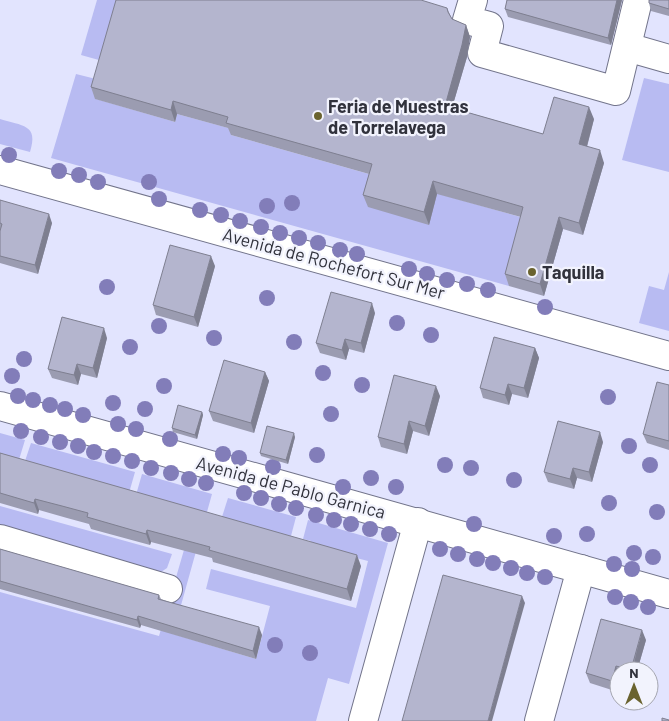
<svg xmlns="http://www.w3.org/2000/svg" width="669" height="721" font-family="Barlow,sans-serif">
<rect width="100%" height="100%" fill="#e2e4fe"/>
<g fill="#b8bbf2">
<path d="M97,0h27l-18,62 -25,-7z"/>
<path d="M76,74l24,6 -4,19 79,23 2,-8 55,15 -1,6 332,94 -8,28 -35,-9 -11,38 -458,-128z"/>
<path d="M644,78l25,6v88l-47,-12z"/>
<path d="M0,119c22,7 39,5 30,33l-30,-8z"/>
<path d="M669,272v59l-30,-8 10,-37 15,4z"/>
<path d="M0,433l25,7 -7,23 -18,-5z"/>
<path d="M31,443l104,29 -6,21 -105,-29z"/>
<path d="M142,474l70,20 -39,140 83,25 14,-53 -64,-17 5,-20 145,39 12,-47 -58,-15 1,-5 -8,-2 5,-19 80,23 -39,141 -21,-6 -12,43h-316v-129l159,44 36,-124 -59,-17z"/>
<path d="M228,498l68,19 -5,19 -70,-16z"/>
<path d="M0,506l172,48 -5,14 -6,4 -161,-46z"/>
</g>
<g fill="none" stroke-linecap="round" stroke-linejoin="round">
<g stroke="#72748b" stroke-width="30">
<g id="minor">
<path d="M473,0l-6,20 22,6 -7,27 134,38 22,-91"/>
<path d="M627,47l42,12"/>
<path d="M0,170l669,186"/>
<path d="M0,406c223,63 446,124 669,188"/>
<path d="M0,539l168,50"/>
<path d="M363,721l55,-199"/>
<path d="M539,721l42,-152"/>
</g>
</g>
<use href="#minor" stroke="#fff" stroke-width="28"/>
</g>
<g fill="#827db9">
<circle cx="9" cy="155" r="8"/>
<circle cx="59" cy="171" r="8"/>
<circle cx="79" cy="175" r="8"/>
<circle cx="98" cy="182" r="8"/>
<circle cx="149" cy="182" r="8"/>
<circle cx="159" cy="199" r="8"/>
<circle cx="292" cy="203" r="8"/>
<circle cx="267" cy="206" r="8"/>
<circle cx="200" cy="210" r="8"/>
<circle cx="221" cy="215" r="8"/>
<circle cx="240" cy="221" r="8"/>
<circle cx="261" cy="227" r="8"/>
<circle cx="280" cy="233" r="8"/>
<circle cx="299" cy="238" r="8"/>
<circle cx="318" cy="243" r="8"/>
<circle cx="340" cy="250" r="8"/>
<circle cx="357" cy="254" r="8"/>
<circle cx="409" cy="269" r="8"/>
<circle cx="427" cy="274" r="8"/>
<circle cx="447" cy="280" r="8"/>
<circle cx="467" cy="284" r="8"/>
<circle cx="107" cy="287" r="8"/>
<circle cx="488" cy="290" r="8"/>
<circle cx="267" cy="298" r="8"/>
<circle cx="545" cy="307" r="8"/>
<circle cx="397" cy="323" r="8"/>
<circle cx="159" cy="326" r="8"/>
<circle cx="431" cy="335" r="8"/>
<circle cx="214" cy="338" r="8"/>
<circle cx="294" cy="342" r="8"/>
<circle cx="130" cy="347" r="8"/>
<circle cx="24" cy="359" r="8"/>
<circle cx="323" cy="373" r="8"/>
<circle cx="12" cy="376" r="8"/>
<circle cx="362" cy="385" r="8"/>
<circle cx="164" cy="386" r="8"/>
<circle cx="18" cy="396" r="8"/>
<circle cx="608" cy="397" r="8"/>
<circle cx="33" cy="400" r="8"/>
<circle cx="113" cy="403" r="8"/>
<circle cx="50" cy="405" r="8"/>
<circle cx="65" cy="409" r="8"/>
<circle cx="145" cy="409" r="8"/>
<circle cx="331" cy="414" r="8"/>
<circle cx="83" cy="415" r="8"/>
<circle cx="118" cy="424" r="8"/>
<circle cx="136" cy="429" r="8"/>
<circle cx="21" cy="431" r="8"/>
<circle cx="41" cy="437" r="8"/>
<circle cx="170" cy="439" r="8"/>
<circle cx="60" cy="442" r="8"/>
<circle cx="78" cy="446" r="8"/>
<circle cx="629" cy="446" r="8"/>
<circle cx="94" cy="452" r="8"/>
<circle cx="223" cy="454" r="8"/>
<circle cx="317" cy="455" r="8"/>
<circle cx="113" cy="456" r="8"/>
<circle cx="239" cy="458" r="8"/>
<circle cx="132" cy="461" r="8"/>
<circle cx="445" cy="465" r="8"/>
<circle cx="650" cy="465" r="8"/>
<circle cx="273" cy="467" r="8"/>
<circle cx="151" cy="468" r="8"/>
<circle cx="471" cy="468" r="8"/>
<circle cx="171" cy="473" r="8"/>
<circle cx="371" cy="478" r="8"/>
<circle cx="189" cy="479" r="8"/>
<circle cx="514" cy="480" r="8"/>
<circle cx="206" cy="483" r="8"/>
<circle cx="343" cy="487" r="8"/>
<circle cx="396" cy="487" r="8"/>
<circle cx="244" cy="493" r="8"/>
<circle cx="261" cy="498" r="8"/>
<circle cx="609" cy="503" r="8"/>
<circle cx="279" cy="504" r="8"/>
<circle cx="296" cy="508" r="8"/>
<circle cx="657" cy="512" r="8"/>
<circle cx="316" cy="515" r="8"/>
<circle cx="334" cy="520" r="8"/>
<circle cx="351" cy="524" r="8"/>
<circle cx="474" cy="524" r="8"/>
<circle cx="370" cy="529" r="8"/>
<circle cx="389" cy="534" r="8"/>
<circle cx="587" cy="534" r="8"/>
<circle cx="554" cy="536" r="8"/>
<circle cx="440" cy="549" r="8"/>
<circle cx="634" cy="553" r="8"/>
<circle cx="458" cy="554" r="8"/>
<circle cx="653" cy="557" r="8"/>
<circle cx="477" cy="559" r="8"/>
<circle cx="493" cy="563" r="8"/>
<circle cx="614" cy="564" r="8"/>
<circle cx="511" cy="568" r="8"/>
<circle cx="632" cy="569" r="8"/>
<circle cx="527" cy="573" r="8"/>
<circle cx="545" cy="577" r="8"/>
<circle cx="615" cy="597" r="8"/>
<circle cx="631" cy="602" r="8"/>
<circle cx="648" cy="607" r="8"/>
<circle cx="275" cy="645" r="8"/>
<circle cx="310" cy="653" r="8"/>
</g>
<g fill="#9b9cb1">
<path d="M507,0h115l-11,45 -103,-28 -3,-8z"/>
<path d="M669,0v16l-18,-5 -2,-8z"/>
<path d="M447,8l5,11 14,6 4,12 -3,20 -15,51 91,26 51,-15 -7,28 17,16 -21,72 -20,-6 -19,67 -35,-10 -4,-12 16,-57 -84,-23 -8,31 -61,-18 -5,-12 6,-21 -138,-39 -3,-7 -51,-14 -2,8 -80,-23 -4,-12z"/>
<path d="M0,200l52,23 -14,51 -38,-11z"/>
<path d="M215,266l-17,61 -42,-12 -3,-10z"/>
<path d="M375,313l-11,40 -15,-4 -3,11 -26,-7 -4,-10z"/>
<path d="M107,338l-10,40 -16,-4 -3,11 -26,-7 -4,-9z"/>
<path d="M535,348l4,10 -11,40 -16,-4 -3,11 -26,-7 -3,-10z"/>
<path d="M265,372l4,9 -15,52 -41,-12 -4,-10z"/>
<path d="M669,385v65l-22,-7 -4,-9z"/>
<path d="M440,396l-11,40 -16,-5 -6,23 -26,-7 -3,-10z"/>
<path d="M202,412l1,3 -6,24 -24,-7 -1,-4z"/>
<path d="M295,437l-7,27 -27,-8 -1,-3z"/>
<path d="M603,442l-11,40 -15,-4 -3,11 -26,-7 -4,-10z"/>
<path d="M0,453l361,113 -10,35 -138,-39 -1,-4 -61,-16 -1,3 -59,-16 -2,-5 -22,-6 -28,-8 -1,4 -38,-11z"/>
<path d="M0,549l159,46 2,4 101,36 -6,24 -115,-34 -1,3 -140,-39z"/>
<path d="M646,640l-9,31h-18v6l-4,14 -25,-8 -4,-10z"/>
</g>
<g fill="#7e7f90">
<path d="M617,0h5l-11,45 -3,-7z"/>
<path d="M466,25l4,12 -3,20 -18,61 -4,-12z"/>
<path d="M173,101l4,13 -2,8 -4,-12z"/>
<path d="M589,107l5,12 -10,38 -5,-13z"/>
<path d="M600,150l4,13 -21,72 -4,-12z"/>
<path d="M433,181l4,13 -8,31 -5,-13z"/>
<path d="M49,214l3,9 -14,51 -3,-9z"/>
<path d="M559,217l4,12 -19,67 -4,-12z"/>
<path d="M211,256l4,10 -17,61 -4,-10z"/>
<path d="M372,303l3,10 -11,40 -3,-10z"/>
<path d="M104,328l3,10 -10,40 -4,-10z"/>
<path d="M345,339l4,10 -3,11 -4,-10z"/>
<path d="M535,348l4,10 -11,40 -4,-10z"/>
<path d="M77,364l4,10 -3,11 -4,-10z"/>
<path d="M265,372l4,9 -15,52 -3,-10z"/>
<path d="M508,384l4,10 -3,11 -4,-10z"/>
<path d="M436,386l4,10 -11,40 -4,-10z"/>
<path d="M202,412l1,3 -6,24 -2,-4z"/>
<path d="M409,421l4,10 -6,23 -3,-10z"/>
<path d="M600,432l3,10 -11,40 -3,-10z"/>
<path d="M294,433l1,4 -7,27 -2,-4z"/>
<path d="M573,468l4,10 -3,11 -4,-10z"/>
<path d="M35,499l4,11 -1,4 -4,-11z"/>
<path d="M147,530l4,12 -1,3 -4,-11z"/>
<path d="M357,555l4,11 -10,35 -4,-12z"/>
<path d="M522,596l3,7 -33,118h-4z"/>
<path d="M138,616l3,9 -1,3 -3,-8z"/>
<path d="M259,627l3,8 -6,24 -3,-8z"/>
<path d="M642,630l4,10 -9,31h-5z"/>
<path d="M616,666l3,11 -4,14 -3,-10z"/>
</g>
<g fill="#b4b5ce" stroke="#7e7f90">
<path d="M116,0h305l26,8 1,4 4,7 14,6 -4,20 -17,61 98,28 11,-37 35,10 -10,37 21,6 -21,73 -20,-6 -19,67 -35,-10 18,-67 -90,-26 -9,31 -61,-17 9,-31 -146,-41 2,-6 -55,-16 -2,9 -80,-23z"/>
<path d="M507,0h110l-9,38 -103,-29z"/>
<path d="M649,0h20v9l-20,-6z"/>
<path d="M0,200l49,14 -14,51 -35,-9v-25l2,-7 -2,-1z"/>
<path d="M170,245l41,11 -17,61 -41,-12z"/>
<path d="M331,292l41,11 -11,40 -16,-4 -3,11 -26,-7z"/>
<path d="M62,317l42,11 -11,40 -16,-4 -3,11 -26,-6z"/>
<path d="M494,337l41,11 -11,40 -16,-4 -3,11 -25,-7z"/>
<path d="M224,360l41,12 -14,51 -42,-12z"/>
<path d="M394,375l42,11 -11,40 -16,-5 -5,23 -26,-7z"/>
<path d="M657,382l12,3v56l-26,-7z"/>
<path d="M178,405l24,7 -7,23 -23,-7z"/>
<path d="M558,421l42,11 -11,40 -16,-4 -3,11 -26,-7z"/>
<path d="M267,426l27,7 -8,27 -26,-7z"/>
<path d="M0,453l357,102 -10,34 -138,-39 1,-3 -63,-17 -1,4 -59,-17 1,-4 -26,-7 -27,-7 -1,4 -34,-10z"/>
<path d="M0,549l159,46 -1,4 101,28 -6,24 -115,-35 -1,4 -137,-39z"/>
<path d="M443,575l79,21 -34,125h-86z"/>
<path d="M601,619l41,11 -11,40 -15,-4 -4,15 -26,-8z"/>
<path d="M662,718l7,2v1h-7z"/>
</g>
<g fill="#6a632f" stroke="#f2f3fd" stroke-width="2">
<circle cx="318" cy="116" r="5"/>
<circle cx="532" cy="272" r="5"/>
</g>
<g text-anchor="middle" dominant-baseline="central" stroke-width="4.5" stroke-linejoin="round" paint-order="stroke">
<g font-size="18" font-weight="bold" fill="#31323c" stroke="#f2f3fd" text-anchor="start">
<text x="328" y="106">Feria de Muestras<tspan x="328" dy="21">de Torrelavega</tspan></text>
<text x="542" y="272">Taquilla</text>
</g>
<g font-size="18" fill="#31323c" stroke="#f2f3fd">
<text transform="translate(334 263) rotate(15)">Avenida de Rochefort Sur Mer</text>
<text transform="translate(291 487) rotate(15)">Avenida de Pablo Garnica</text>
</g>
</g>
<g transform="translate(634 686)"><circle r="24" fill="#f2f3fd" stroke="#a5a6b0"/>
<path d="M0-4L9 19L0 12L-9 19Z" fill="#6a632f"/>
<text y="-8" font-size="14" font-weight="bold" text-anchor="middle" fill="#31323c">N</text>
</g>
</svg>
